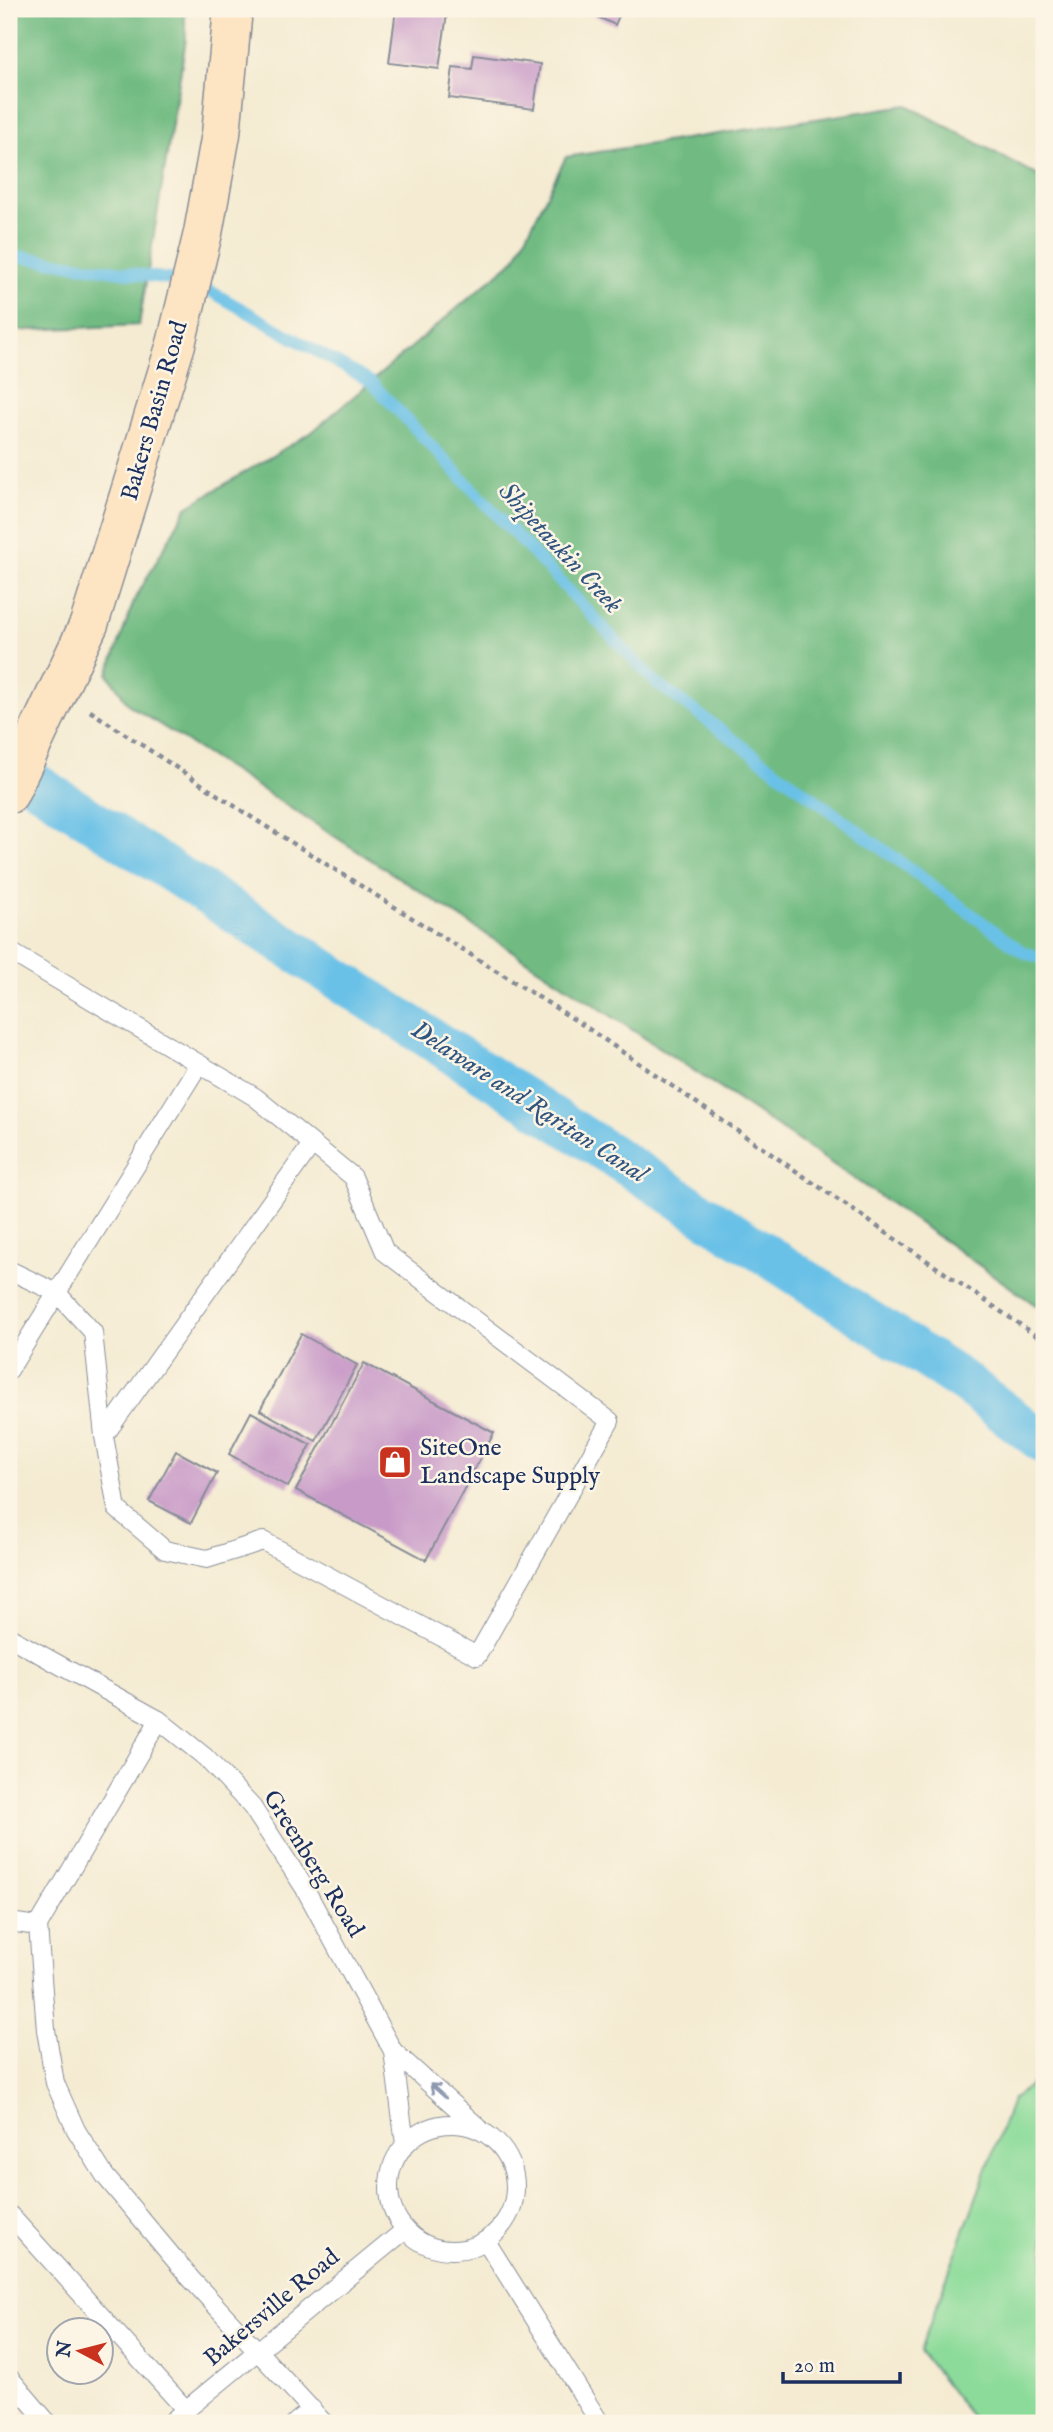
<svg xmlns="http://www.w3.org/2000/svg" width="1053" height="2432" font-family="'IM FELL English',serif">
<rect width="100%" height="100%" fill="#fcf5e5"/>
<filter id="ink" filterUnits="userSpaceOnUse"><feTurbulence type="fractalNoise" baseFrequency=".0143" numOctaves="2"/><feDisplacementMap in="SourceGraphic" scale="14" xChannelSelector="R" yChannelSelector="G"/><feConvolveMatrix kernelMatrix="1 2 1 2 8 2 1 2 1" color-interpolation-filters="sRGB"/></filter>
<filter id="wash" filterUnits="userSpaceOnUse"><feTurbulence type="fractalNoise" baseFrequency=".00686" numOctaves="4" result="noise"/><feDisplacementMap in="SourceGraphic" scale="28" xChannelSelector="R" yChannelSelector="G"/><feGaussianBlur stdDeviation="1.57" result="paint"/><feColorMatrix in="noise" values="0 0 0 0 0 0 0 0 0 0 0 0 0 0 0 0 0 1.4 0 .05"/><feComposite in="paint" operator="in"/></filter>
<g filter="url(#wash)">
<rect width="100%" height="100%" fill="#f4ebd2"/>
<path fill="#8cdb9a" stroke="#54857c" stroke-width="2" d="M1044,2059v364h-68l-56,-72 92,-251 24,-20z"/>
<g fill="#71bb82" stroke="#467570" stroke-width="2">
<path d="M9,9h175l2,30 -47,286 -130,6z"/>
<path d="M907,105l137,74v1132c-298,-212 -606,-409 -915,-606l-21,-31 26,-73 53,-94 125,-75 203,-173 51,-102z"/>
</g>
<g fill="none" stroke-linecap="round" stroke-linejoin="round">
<path stroke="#6ac1e7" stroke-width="12" d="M9,255l187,28 175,99 284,300 368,270 21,7"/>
<path stroke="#6ac1e7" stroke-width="42" d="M9,767l958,617 77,59"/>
</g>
<g id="blocks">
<g fill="#c89ac8">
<path d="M396,9l51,5 -8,55 -50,-6z"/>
<path d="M581,9h41l-7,16z"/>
<path d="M474,55l66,9 -6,45 -85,-11 4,-31 19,2z"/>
<path d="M301,1334l56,31 -41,76 -56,-31z"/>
<path d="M364,1363l130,70 -68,127 -130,-70z"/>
<path d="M251,1412l60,33 -23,42 -59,-33z"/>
<path d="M176,1451l41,22 -26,50 -42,-22z"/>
</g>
</g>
</g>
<g filter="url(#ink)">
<use href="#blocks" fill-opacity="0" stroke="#888d98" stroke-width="2"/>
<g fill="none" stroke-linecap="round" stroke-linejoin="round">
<g stroke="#888d98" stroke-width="20">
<g id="service">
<path d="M9,951l246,146 98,80 32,75 225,169 -133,235 -214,-115 -56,18 -42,-9 -48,-41 -13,-73 -11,-104 -36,-39 -48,-23"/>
<path d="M9,1370l190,-306"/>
<path d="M104,1436l208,-292"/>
<path d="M9,1637l150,83 46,37 47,50 52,80 89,164 12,93"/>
<path d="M9,1922l29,4 121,-206"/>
<path d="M38,1926l8,104 9,53 21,47 29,46 86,103 133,144"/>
<path d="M393,2051l86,77"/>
<circle cx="452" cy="2187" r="63"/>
<path d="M9,2214l177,196"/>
<path d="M486,2241l114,182"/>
<path d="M9,2377l39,46"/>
<path d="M170,2423l235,-193"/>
<path d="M295,2423l17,-14"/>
</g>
</g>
<g stroke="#888d98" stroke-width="41">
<path id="secondary" d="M9,794l80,-170 87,-280 27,-111 18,-99 12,-125"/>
</g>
<path stroke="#888d98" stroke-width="4.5" stroke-dasharray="5 5" stroke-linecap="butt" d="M90,711l169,111 324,203 461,316"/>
<use href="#service" stroke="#fff" stroke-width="18"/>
<use href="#secondary" stroke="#fde5c4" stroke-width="38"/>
</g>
<defs><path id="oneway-shaft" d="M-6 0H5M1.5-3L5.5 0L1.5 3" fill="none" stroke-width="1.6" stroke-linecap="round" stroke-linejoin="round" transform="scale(1.75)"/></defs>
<use stroke="#8d97ae" href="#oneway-shaft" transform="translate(438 2091) rotate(-138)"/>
</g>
<defs>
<g id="shop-square" transform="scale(1.75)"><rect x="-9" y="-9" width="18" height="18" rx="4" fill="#c8321e" stroke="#fcf5e5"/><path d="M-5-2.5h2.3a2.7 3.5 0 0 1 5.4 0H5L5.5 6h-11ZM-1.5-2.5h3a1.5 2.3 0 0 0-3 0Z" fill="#fff"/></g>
</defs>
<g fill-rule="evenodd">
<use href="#shop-square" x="395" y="1462"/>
</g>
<g text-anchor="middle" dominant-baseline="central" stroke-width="5" stroke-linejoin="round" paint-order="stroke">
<g font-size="24" fill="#1b2f5e" stroke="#fcf5e5">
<text transform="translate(155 411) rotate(-74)">Bakers Basin Road</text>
<text transform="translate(313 1864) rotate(58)">Greenberg Road</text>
<text transform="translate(272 2308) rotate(-40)">Bakersville Road</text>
</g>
<g font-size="24" fill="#1b2f5e" stroke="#fcf5e5" text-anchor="start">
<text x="420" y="1448">SiteOne<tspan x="420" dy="28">Landscape Supply</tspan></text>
</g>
<g font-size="26" font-style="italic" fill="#2f5480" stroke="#fcf5e5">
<text transform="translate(560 548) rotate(47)">Shipetaukin Creek</text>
<text transform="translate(529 1102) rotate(33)">Delaware and Raritan Canal</text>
</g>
</g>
<rect width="1053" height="2432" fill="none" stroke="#fcf5e5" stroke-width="35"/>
<g transform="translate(80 2351) rotate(277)"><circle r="33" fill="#fcf5e5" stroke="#a2a6af" stroke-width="2"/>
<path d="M0-5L12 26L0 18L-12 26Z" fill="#c8321e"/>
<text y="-10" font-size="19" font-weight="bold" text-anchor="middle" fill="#1b2f5e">N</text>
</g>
<path d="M783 2372v10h117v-10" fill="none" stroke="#1b2f5e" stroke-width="3.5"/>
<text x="794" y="2372" font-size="21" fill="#1b2f5e" stroke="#fcf5e5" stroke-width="5" paint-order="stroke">20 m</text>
</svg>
